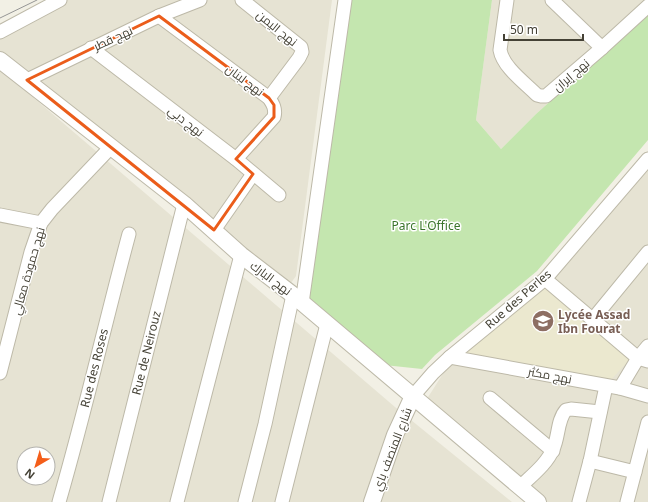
<svg xmlns="http://www.w3.org/2000/svg" width="648" height="502" font-family="'Noto Sans',Cairo,sans-serif">
<rect width="100%" height="100%" fill="#f2f0e5"/>
<g fill="#e6e3d3" fill-rule="evenodd">
<path d="M53,0h279l-36,276 -8,11 -288,-236v-24z"/>
<path d="M492,0h156v14l-112,100 -35,35 -25,-29z"/>
<path d="M0,69l395,338 117,95h-512zM24,454h24v24h-24z"/>
<path d="M648,164v338h-113l-112,-97 23,-36 14,-12z"/>
</g>
<path fill="#ebe8cf" d="M542,284l88,75 -22,24 -148,-26z"/>
<path fill="#c4e6af" d="M348,0h144l-16,120 25,29 35,-35 112,-100v126l-111,131 -102,84 -13,14 -38,-4 -76,-64z"/>
<g fill="none" stroke-linecap="round" stroke-linejoin="round">
<g stroke="#bdb9a8" stroke-width="15">
<g id="minor">
<path d="M242,0l59,47 1,5 -3,6 -30,40"/>
<path d="M507,0l-7,50c3,17 24,32 37,45l4,1h5l56,-48 46,-42"/>
<path d="M552,0l50,48"/>
<path d="M159,16l110,82c4,6 7,11 5,19l-38,42"/>
<path d="M0,32l60,-32"/>
<path d="M91,48l145,111 43,36"/>
<path d="M27,80l132,-64 41,-16"/>
<path d="M0,215l41,8"/>
<path d="M214,230l39,-56"/>
<path d="M545,279l93,79 10,3"/>
<path d="M302,303l43,-303"/>
<path d="M593,319l55,-67"/>
<path d="M450,357l170,31 28,8"/>
<path d="M0,373l31,-121 10,-29 11,-14 59,-62"/>
<path d="M620,388l18,-30 10,-12"/>
<path d="M413,396l20,-23 17,-16 95,-78 103,-120"/>
<path d="M490,398l63,53"/>
<path d="M590,461l45,11"/>
<path d="M520,487c11,-11 27,-23 33,-38 6,-12 4,-29 13,-39l5,-1 29,3"/>
<path d="M59,502c26,-89 46,-179 70,-268"/>
<path d="M109,502l75,-298"/>
<path d="M177,502l64,-247"/>
<path d="M245,502l20,-78 28,-129"/>
<path d="M282,502l45,-178"/>
<path d="M579,502l11,-41 16,-75"/>
<path d="M627,502l21,-80"/>
</g>
</g>
<g stroke="#bdb9a8" stroke-width="18">
<g id="tertiary">
<path d="M0,60l184,144 57,51 52,40 245,207"/>
<path d="M372,502l23,-67 18,-39"/>
</g>
</g>
<use href="#minor" stroke="#fff" stroke-width="13"/>
<use href="#tertiary" stroke="#fff" stroke-width="16"/>
<path stroke="#959595" stroke-width="1" d="M0,18l37,-18"/>
</g>
<path fill="none" stroke="#eb5d1b" stroke-width="3" stroke-linejoin="round" d="M159,16l110,82 5,7v12l-38,42 17,15 -39,56 -187,-150z"/>
<defs>
<g id="school-disc" transform="scale(1.15)"><circle r="9.5" fill="#8d6e63" stroke="#fff"/><path d="M0-5L7-2L0 1L-7-2ZM-4 1L0 2.5L4 1V4Q0 6-4 4Z" fill="#fff"/></g>
</defs>
<g fill-rule="evenodd">
<use href="#school-disc" x="543" y="321"/>
</g>
<g text-anchor="middle" dominant-baseline="central" stroke-width="3" stroke-linejoin="round" paint-order="stroke">
<g font-size="12" fill="#444135" stroke="#fff">
<text transform="translate(277 28) rotate(39)">نهج اليمن</text>
<text transform="translate(113 38) rotate(-25)">نهج قطر</text>
<text transform="translate(571 75) rotate(-40)">نهج إيران</text>
<text transform="translate(245 80) rotate(37)">نهج لبنان</text>
<text transform="translate(186 121) rotate(38)">نهج دبي</text>
<text transform="translate(28 271) rotate(-74)">نهج حمودة معالي</text>
<text transform="translate(271 278) rotate(37)">نهج البارك</text>
<text transform="translate(518 299) rotate(-41)">Rue des Perles</text>
<text transform="translate(146 353) rotate(-76)">Rue de Neirouz</text>
<text transform="translate(94 368) rotate(-76)">Rue des Roses</text>
<text transform="translate(550 375) rotate(11)">نهج مكثر</text>
<text transform="translate(392 449) rotate(-69)">شارع المنصف باي</text>
</g>
<g font-size="12" fill="#3a742a" stroke="#fff">
<text x="426" y="225">Parc L'Office</text>
</g>
<g font-size="12" font-weight="bold" fill="#785e54" stroke="#fff" text-anchor="start">
<text x="558" y="314">Lycée Assad<tspan x="558" dy="14">Ibn Fourat</tspan></text>
</g>
</g>
<g transform="translate(36 466) rotate(218)"><circle r="19" fill="#ffffff" stroke="#b4b3ae"/>
<path d="M0-3L7 15L0 10L-7 15Z" fill="#f45e1a"/>
<text y="-6" font-size="11" font-weight="bold" text-anchor="middle" fill="#444135">N</text>
</g>
<path d="M504 34v6h79v-6" fill="none" stroke="#444135" stroke-width="2"/>
<text x="510" y="34" font-size="12" fill="#444135" stroke="#ffffff" stroke-width="3" paint-order="stroke">50 m</text>
</svg>
